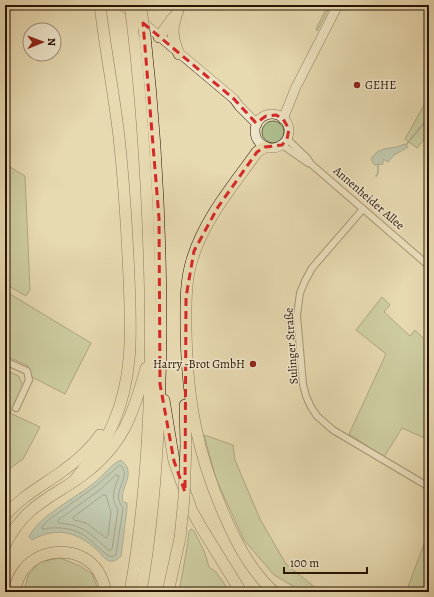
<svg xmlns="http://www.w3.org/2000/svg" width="434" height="597" font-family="Alegreya,serif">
<rect width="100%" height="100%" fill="#e7d9b0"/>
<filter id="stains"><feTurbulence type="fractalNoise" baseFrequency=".005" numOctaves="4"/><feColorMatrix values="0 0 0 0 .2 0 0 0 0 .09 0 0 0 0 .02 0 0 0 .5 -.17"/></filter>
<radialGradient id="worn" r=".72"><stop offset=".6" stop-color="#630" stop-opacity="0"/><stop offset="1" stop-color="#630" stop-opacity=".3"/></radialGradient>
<g fill="#b0c090" stroke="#6c6948">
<path d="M328,5h3l-14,26 -1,-2z"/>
<path d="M429,96v37l-12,15 -12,-9z"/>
<circle cx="273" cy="132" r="11"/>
<path d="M5,164l20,12 5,114 -4,6 -21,-12z"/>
<path d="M5,291l86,52 -26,51 -33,-17 -4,-11 -23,-11z"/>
<path d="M382,297l8,8 -6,7 26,24 5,-6 14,14v96l-27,-12 -18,29 -35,-23 37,-80 -30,-24z"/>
<path d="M5,370l14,6 4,11 -13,26 30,14 -17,32 -18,13z"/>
<path d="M204,435l29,10 2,15 25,59 26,45 35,28h-18l-29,-17 -30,-35 -28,-61z"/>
<path d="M191,529l3,2 11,22 4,14 7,5 14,20h-51l8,-44 2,-17z"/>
<path d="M429,531v61h-23z"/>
<path d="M60,558l20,8 12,8 7,18h-75l4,-16 11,-14z"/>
</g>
<g fill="#97b9b1" stroke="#6a766a">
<path d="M404,144l4,3 -14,8 -6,7 -5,-3v5l-9,1 -3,-6c9,-15 21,-8 33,-15z"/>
<path d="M121,460c17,14 -2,26 2,42l4,1v5l-6,48c-3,3 -7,6 -11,5 -5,-1 -8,-6 -12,-10 -20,-19 -41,-25 -66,-11l-3,-3c9,-21 49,-40 66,-55 9,-7 16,-18 26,-22z"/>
</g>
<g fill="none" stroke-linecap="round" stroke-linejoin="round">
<g stroke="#5f6658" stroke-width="1">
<path d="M120,465c14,12 -11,26 3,43l-7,47 -4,2c-8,-2 -21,-18 -30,-23 -8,-5 -22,-7 -31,-6 -4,0 -6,2 -9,1v-2l5,-6 50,-36z"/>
<path d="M116,475h2l1,2c-5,12 -9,21 -1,33l-6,39 -2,2c-20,-16 -22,-25 -51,-28l-2,-2 44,-32z"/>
<path d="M103,495h3l5,17 -3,24 -2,2 -20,-15 -12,-3 -1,-2z"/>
</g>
<g stroke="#6a766a" stroke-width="1.5">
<path d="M406,145l23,-28"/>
<path d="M376,176l2,-3v-9"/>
</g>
<g stroke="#57442c" stroke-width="8">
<g id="minor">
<path d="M287,139l20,19 4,6 118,102"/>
<path d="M282,145l26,18"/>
<path d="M363,209l-51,59 -7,13 -5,12 -3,22 6,69 3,12 5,11 6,9 16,14 96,57"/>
<path d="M5,361l22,10 2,9 -13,28"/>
</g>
</g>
<g stroke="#271200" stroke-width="10">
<g id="secondary">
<path d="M122,5l112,94 5,7 18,18"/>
<circle cx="272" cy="131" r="17"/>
<path d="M283,119l13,-32 42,-82"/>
</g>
</g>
<g stroke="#271200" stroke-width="12">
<g id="motorway">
<path d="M159,37l14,-19"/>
<path d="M179,54c-9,-20 -7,-29 1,-49"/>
<path d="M265,147l-8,5c-24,34 -53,67 -65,108 -7,22 -6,46 -6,69 1,71 11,125 40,190 12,27 26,53 48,73"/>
<path d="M164,400l10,61 18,50 9,16 40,65"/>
<path d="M185,405l1,40"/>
<path d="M74,481c14,-18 30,-36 39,-57 21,-48 18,-95 16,-146 -2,-47 -5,-95 -10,-141 -5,-44 -14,-88 -19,-132"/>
<path d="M5,516c16,-20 39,-31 59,-46 14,-10 26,-21 36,-35"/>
<path d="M5,545c20,-40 45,-46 78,-70 40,-30 50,-60 63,-107"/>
<path d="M14,592c2,-8 4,-16 10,-23 17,-21 52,-23 71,-2 6,7 9,16 11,25"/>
<path d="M130,592c18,-100 22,-203 20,-304 -2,-87 -7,-174 -17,-260"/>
<path d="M141,592c15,-87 19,-174 20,-262 0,-99 -5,-196 -16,-294"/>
<path d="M168,592l12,-54"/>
</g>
</g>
<use href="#minor" stroke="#efe6cc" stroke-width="6"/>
<use href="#secondary" stroke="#efe6cc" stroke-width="9"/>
<use href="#motorway" stroke="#e7d9b0" stroke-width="11"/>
<g stroke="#271200" stroke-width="12" stroke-linecap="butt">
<g id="motorway-bridge">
<path d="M130,5l3,23"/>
<path d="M141,10l4,26"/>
<path d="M180,538l4,-40 2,-53"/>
</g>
</g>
<use href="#motorway-bridge" stroke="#e7d9b0" stroke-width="11"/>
</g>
<path d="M0 0H434V597H0ZM143,23l91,76 22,24 10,-7 10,-1 7,4 6,10 -2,10 -5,6 -17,2 -8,5 -39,55 -24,44 -8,46 -1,195 -11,-31 -14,-77 -1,-166z" fill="#e7d9b0" fill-opacity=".55" fill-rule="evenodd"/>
<path fill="none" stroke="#d62828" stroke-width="3" stroke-dasharray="8 5" stroke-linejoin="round" d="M143,23l91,76 22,24 10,-7 10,-1 7,4 6,10 -2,10 -5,6 -17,2 -8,5 -39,55 -24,44 -8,46 -1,195 -11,-31 -14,-77 -1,-166z"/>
<g fill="#8f2418" stroke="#efe6cc" stroke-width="1.5">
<circle cx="357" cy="85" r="4"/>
<circle cx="253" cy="364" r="4"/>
</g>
<g text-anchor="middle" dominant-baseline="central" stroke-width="3" stroke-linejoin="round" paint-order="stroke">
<g font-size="12" fill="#271200" stroke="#efe6cc" text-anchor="start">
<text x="365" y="85">GEHE</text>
<text x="245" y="364" text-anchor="end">Harry -Brot GmbH</text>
</g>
<g font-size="12" fill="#271200" stroke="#efe6cc">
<text transform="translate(369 198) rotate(41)">Annenheider Allee</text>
<text transform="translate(291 346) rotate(-94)">Sulinger Straße</text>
</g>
</g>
<rect width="434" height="597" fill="none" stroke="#e7d9b0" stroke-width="20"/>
<rect x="6" y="6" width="422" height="585" fill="none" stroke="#271200" stroke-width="2"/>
<rect x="10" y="10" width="414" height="577" fill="none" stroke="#271200"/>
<g transform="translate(42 42) rotate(89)"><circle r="19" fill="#efe6cc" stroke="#9f917a"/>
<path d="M0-3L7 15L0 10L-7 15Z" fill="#8f2418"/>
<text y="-6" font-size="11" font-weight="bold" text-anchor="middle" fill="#271200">N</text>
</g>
<path d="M284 567v6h83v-6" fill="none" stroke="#271200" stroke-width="2"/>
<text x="290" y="567" font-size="12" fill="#271200" stroke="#efe6cc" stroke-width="3" paint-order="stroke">100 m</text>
<rect width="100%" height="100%" filter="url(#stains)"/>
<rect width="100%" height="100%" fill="url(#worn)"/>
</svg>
